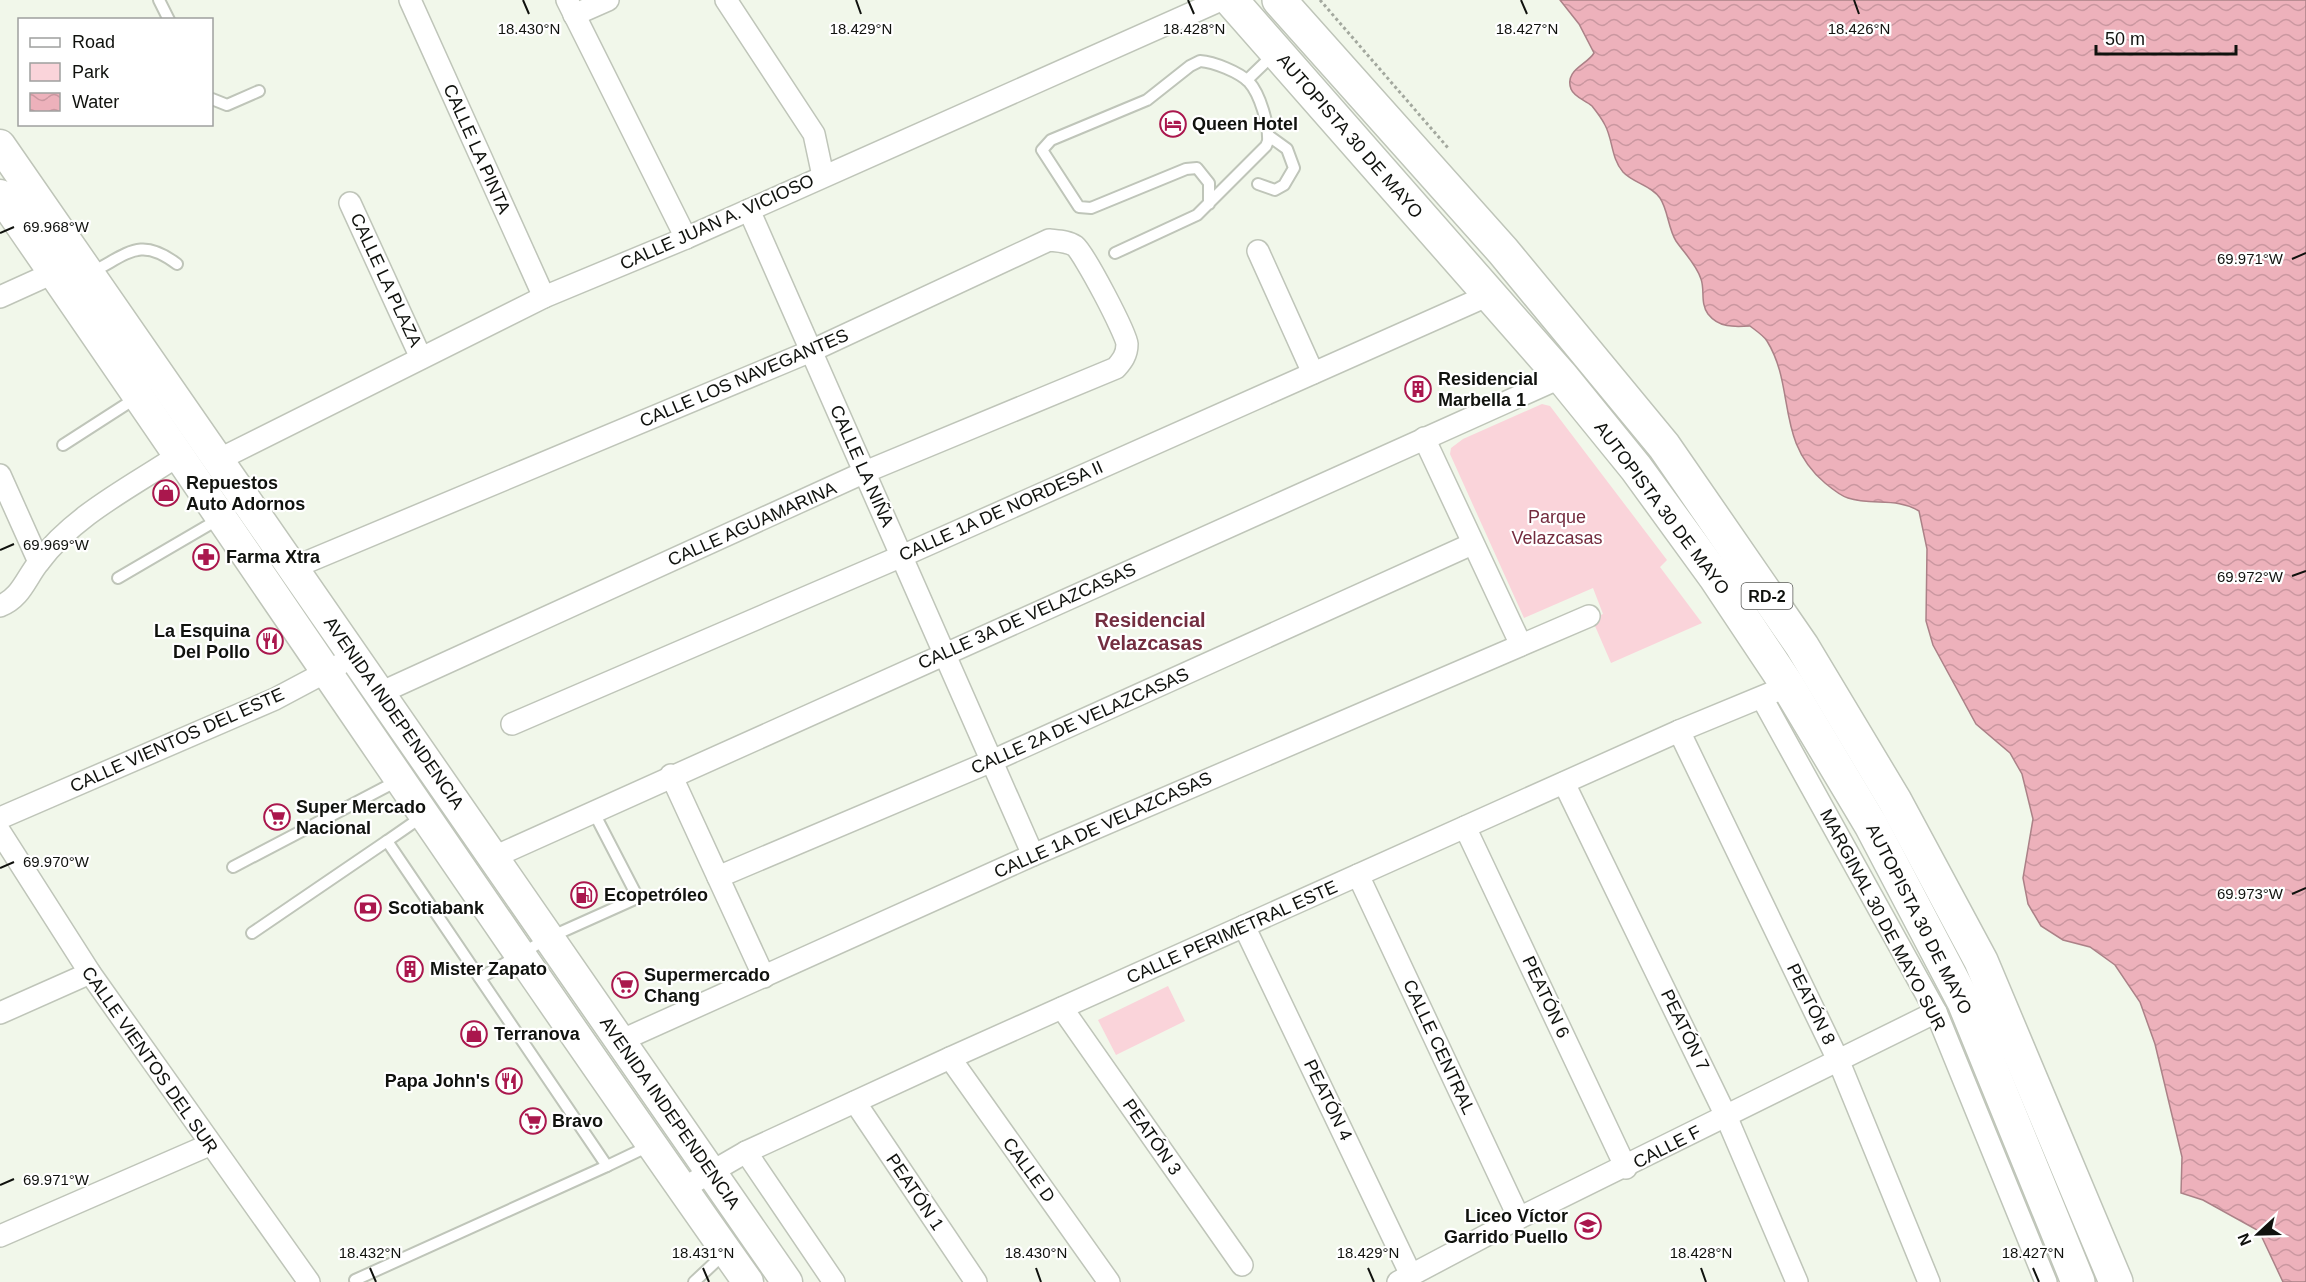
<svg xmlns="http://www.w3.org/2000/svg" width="2306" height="1282" font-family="Helvetica,sans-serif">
<defs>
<pattern id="water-waves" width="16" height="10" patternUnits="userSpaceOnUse" patternTransform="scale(1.5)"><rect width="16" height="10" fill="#edb1bb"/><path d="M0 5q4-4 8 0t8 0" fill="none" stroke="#ca97a0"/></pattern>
</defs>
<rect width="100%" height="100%" fill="#f1f7ea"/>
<g fill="#fad4da">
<path d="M1542,404l8,2 117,154 -7,7 42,56 -91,40 -19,-44 11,-5 -10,-26 -69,30 -74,-164 1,-6 12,-9z"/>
<path d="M1168,986l17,35 -69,34 -18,-35z"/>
</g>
<path fill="url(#water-waves)" stroke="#ab8187" stroke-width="1.5" d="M1560,0h746v1282h-23l-24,-51 -56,-31 -22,-7 1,-36 -27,-113 -15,-42 -25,-37 -25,-18 -27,-7 -22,-14 -13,-22 -5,-26 10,-59 -11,-45 -12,-21 -34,-29 -43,-79 -7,-24 1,-72 -8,-38c-22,-14 -47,-5 -71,-13 -7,-2 -17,-10 -23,-15 -50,-42 -29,-95 -58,-142 -4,-6 -12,-11 -17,-15 -16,1 -31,2 -42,-12 -8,-11 -3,-24 -7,-35 -5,-15 -16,-25 -25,-38 -8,-13 -8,-31 -16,-43 -9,-13 -27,-15 -37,-26 -12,-14 -10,-32 -18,-47 -3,-6 -9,-14 -13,-19 -7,-6 -18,-9 -21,-17 -7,-19 16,-24 23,-36l-15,-29z"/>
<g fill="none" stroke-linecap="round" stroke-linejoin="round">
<g stroke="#bfc5b9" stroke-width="14">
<g id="lane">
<path d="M159,0l10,20"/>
<path d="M1247,80l28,-27"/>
<path d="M212,99l15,6 32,-14"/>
<path d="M1258,184l17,6 9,-5 10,-17 -7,-19 -18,-13"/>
<path d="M1115,253l82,-38 69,-69 2,-5c1,-16 -8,-47 -19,-59 -10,-10 -35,-20 -49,-21l-10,5 -43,34 -96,40 -9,10 37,57 12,1 95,-39 11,-1 12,15v21"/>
<path d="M92,272c36,-18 48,-36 85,-8"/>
<path d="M63,445l73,-47"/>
<path d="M118,578l101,-59"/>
<path d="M423,816l-36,25 220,325 42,-20"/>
<path d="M233,867l166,-87"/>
<path d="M252,933l135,-92"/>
<path d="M480,978l68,-40 87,-39 1,-5 -43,-83"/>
<path d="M355,1280l252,-114"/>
<path d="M694,1282l32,-30"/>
</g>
</g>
<g stroke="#bfc5b9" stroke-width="24">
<g id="street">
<path d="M410,0l134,297"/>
<path d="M567,0l119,238"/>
<path d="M726,0l88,134 9,42"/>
<path d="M574,15l34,-15"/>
<path d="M350,203l71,155"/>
<path d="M749,210l284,645"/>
<path d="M1258,251l55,122"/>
<path d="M0,297l53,-24 11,-8"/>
<path d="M1424,438l97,207"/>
<path d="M220,459l324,-162 142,-59 535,-238"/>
<path d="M0,475l39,87"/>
<path d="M295,567l516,-216 238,-111c9,1 19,1 26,6 9,7 51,87 52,98 0,11 -5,17 -11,24l-251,104 -485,221"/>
<path d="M0,606c21,-8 26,-28 39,-44 35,-47 92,-75 140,-107"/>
<path d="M1762,698l174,314 110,270"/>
<path d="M512,724l390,-168 587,-261"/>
<path d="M1679,731l160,331 90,220"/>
<path d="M671,775l93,202"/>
<path d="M1564,783l162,333 71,166"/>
<path d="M0,818l275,-119 64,-34"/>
<path d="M1465,827l161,341"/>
<path d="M0,832l90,141 219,309"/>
<path d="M494,857l1068,-480"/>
<path d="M1358,875l161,343"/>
<path d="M718,877l274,-116 480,-217"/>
<path d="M1244,926l167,349"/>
<path d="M1062,1008l180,257"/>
<path d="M0,1013l90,-40"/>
<path d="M620,1041l413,-186 556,-239"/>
<path d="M950,1058l159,224"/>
<path d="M855,1102l121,180"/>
<path d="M746,1152l88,130"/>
<path d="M682,1189l64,-37 204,-94 729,-327 109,-45"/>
<path d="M0,1236l209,-91"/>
<path d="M1398,1282l121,-64 417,-206"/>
</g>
</g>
<g stroke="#bfc5b9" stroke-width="33">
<g id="secondary">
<path d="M0,145l787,1137"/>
<path d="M0,195c250,362 494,727 748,1087"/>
</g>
</g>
<g stroke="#bfc5b9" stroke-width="36">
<g id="highway">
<path d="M1231,0l331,377 74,91 80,110 72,108 83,139 93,177 114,280"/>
<path d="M1279,0l224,251 161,195 138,200 93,155 86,160 135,321"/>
</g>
</g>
<path stroke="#a3a89e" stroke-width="3" stroke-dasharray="3 3" stroke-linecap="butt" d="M1320,0l129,149"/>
<use href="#lane" stroke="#fff" stroke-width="10"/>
<use href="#street" stroke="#fff" stroke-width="21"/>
<use href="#secondary" stroke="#fff" stroke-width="30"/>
<use href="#highway" stroke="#fff" stroke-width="33"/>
</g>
<path fill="none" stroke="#10120e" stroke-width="2" d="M523,0l6,14M856,0l5,14M1188,0l6,14M1521,0l6,14M1854,0l5,14M0,233l14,-6M2292,259l14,-6M0,550l14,-6M2292,576l14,-5M0,868l14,-6M2292,894l14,-6M0,1185l14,-6M370,1268l6,14M703,1268l6,14M1036,1268l5,14M1368,1268l6,14M1701,1268l5,14M2033,1268l6,14"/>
<defs>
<g id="hotel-ring" transform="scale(1.35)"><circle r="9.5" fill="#fff" stroke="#aa174d" stroke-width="1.5"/><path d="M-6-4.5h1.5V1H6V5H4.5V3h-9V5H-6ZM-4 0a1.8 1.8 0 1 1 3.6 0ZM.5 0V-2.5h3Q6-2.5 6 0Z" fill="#aa174d"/></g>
<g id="building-ring" transform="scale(1.35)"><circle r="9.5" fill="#fff" stroke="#aa174d" stroke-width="1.5"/><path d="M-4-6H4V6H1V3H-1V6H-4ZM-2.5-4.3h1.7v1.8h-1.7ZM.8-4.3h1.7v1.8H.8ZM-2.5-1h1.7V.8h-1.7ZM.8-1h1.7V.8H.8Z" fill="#aa174d"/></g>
<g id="shop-ring" transform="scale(1.35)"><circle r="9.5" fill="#fff" stroke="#aa174d" stroke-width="1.5"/><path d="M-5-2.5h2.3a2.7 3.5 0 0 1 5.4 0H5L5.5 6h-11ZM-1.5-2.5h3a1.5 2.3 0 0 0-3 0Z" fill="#aa174d"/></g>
<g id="pharmacy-ring" transform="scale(1.35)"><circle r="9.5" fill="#fff" stroke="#aa174d" stroke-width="1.5"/><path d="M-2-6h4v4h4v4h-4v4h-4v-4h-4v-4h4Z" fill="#aa174d"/></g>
<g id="restaurant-ring" transform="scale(1.35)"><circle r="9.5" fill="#fff" stroke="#aa174d" stroke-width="1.5"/><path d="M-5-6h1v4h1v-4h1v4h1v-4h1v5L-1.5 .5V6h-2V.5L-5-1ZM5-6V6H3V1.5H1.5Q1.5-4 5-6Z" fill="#aa174d"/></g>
<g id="supermarket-ring" transform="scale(1.35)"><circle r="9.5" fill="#fff" stroke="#aa174d" stroke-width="1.5"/><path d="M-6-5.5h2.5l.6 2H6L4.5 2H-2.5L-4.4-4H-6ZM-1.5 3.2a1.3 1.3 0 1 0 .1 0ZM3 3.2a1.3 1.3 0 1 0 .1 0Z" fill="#aa174d"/></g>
<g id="fuel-ring" transform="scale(1.35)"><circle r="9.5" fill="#fff" stroke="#aa174d" stroke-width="1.5"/><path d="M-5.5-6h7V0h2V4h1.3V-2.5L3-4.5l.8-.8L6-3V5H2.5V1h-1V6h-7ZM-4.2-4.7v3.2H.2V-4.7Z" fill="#aa174d"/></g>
<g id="bank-ring" transform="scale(1.35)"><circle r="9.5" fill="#fff" stroke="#aa174d" stroke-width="1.5"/><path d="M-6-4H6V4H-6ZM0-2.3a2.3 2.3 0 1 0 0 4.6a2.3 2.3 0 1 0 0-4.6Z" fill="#aa174d"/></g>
<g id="school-ring" transform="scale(1.35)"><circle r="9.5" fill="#fff" stroke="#aa174d" stroke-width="1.5"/><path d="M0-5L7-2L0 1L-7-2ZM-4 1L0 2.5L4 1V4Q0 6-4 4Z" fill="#aa174d"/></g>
</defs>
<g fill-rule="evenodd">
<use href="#hotel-ring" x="1173" y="124"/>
<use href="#building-ring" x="1418" y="389"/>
<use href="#shop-ring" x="166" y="493"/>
<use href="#pharmacy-ring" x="206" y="557"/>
<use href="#restaurant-ring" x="270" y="641"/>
<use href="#supermarket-ring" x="277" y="817"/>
<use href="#fuel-ring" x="584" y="895"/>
<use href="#bank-ring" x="368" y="908"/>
<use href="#building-ring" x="410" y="969"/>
<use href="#supermarket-ring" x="625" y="985"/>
<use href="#shop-ring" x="474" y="1034"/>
<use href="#restaurant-ring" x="509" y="1081"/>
<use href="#supermarket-ring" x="533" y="1121"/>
<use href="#school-ring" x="1588" y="1226"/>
</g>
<g text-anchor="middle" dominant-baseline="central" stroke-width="4.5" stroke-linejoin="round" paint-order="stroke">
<rect fill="#fff" stroke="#585956" stroke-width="1.5" x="1741.5" y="583" width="51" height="26" rx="4.5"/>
<g font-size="16" font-weight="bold" fill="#10120e">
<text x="1767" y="596">RD-2</text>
</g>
<g font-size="18" font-weight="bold" fill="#10120e" stroke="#fff" text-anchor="start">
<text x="1192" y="124">Queen Hotel</text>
<text x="1438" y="379">Residencial<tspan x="1438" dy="21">Marbella 1</tspan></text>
<text x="186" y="483">Repuestos<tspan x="186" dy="21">Auto Adornos</tspan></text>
<text x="226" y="557">Farma Xtra</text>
<text x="250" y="631" text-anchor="end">La Esquina<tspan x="250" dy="21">Del Pollo</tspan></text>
<text x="296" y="807">Super Mercado<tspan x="296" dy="21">Nacional</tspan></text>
<text x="604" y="895">Ecopetróleo</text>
<text x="388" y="908">Scotiabank</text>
<text x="430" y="969">Mister Zapato</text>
<text x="644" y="975">Supermercado<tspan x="644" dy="21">Chang</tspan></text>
<text x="494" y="1034">Terranova</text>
<text x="490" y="1081" text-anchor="end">Papa John's</text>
<text x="552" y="1121">Bravo</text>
<text x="1568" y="1216" text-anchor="end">Liceo Víctor<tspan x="1568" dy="21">Garrido Puello</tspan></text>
</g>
<g font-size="18" fill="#10120e" stroke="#fff">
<text transform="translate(1350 136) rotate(49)">AUTOPISTA 30 DE MAYO</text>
<text transform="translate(477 149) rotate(66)">CALLE LA PINTA</text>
<text transform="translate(717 222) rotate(-24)">CALLE JUAN A. VICIOSO</text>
<text transform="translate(386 280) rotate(65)">CALLE LA PLAZA</text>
<text transform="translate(744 378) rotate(-23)">CALLE LOS NAVEGANTES</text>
<text transform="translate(862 466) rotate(66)">CALLE LA NIÑA</text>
<text transform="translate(1662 508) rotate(53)">AUTOPISTA 30 DE MAYO</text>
<text transform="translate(1001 511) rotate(-24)">CALLE 1A DE NORDESA II</text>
<text transform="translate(752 524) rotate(-24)">CALLE AGUAMARINA</text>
<text transform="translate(1027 616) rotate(-24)">CALLE 3A DE VELAZCASAS</text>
<text transform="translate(394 713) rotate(55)">AVENIDA INDEPENDENCIA</text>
<text transform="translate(1080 721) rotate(-24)">CALLE 2A DE VELAZCASAS</text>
<text transform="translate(177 740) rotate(-24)">CALLE VIENTOS DEL ESTE</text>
<text transform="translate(1103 825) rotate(-24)">CALLE 1A DE VELAZCASAS</text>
<text transform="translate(1919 919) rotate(63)">AUTOPISTA 30 DE MAYO</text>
<text transform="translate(1883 920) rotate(62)">MARGINAL 30 DE MAYO SUR</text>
<text transform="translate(1232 932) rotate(-24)">CALLE PERIMETRAL ESTE</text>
<text transform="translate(1546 997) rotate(65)">PEATÓN 6</text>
<text transform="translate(1811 1004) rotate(64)">PEATÓN 8</text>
<text transform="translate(1685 1030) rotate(64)">PEATÓN 7</text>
<text transform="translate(1439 1047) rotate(65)">CALLE CENTRAL</text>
<text transform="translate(150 1060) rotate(55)">CALLE VIENTOS DEL SUR</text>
<text transform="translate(1328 1100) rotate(64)">PEATÓN 4</text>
<text transform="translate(670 1113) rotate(55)">AVENIDA INDEPENDENCIA</text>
<text transform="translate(1152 1137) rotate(55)">PEATÓN 3</text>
<text transform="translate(1667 1147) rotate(-27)">CALLE F</text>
<text transform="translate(1029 1170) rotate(54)">CALLE D</text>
<text transform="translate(915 1192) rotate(56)">PEATÓN 1</text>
</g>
<g font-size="18" fill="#732b3e" stroke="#fff">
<text x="1557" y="517">Parque<tspan x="1557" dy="21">Velazcasas</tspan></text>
</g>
<g font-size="20" font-weight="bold" fill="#742e40" stroke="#fff">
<text x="1150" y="620">Residencial<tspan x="1150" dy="23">Velazcasas</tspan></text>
</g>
</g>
<g font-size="15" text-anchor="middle" fill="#10120e" stroke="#fff" stroke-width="4.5" stroke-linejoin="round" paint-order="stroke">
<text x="529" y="34">18.430°N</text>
<text x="861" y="34">18.429°N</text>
<text x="1194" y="34">18.428°N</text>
<text x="1527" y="34">18.427°N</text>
<text x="1859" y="34">18.426°N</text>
<text x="56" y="232">69.968°W</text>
<text x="2250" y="264">69.971°W</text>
<text x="56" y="550">69.969°W</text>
<text x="2250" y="582">69.972°W</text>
<text x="56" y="867">69.970°W</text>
<text x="2250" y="899">69.973°W</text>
<text x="56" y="1185">69.971°W</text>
<text x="370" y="1258">18.432°N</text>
<text x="703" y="1258">18.431°N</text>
<text x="1036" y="1258">18.430°N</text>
<text x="1368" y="1258">18.429°N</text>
<text x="1701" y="1258">18.428°N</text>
<text x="2033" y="1258">18.427°N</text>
</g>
<rect x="18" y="18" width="195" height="108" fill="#ffffff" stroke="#9fa09f" stroke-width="1.5"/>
<rect x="30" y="38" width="30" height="9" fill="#ffffff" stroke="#9fa09f" stroke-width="1.5"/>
<text x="72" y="48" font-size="18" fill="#10120e">Road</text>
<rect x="30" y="63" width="30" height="18" fill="#fad4da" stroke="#9fa09f" stroke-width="1.5"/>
<text x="72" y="78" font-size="18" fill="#10120e">Park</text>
<rect x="30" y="93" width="30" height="18" fill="url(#water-waves)" stroke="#9fa09f" stroke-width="1.5"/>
<text x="72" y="108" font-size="18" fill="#10120e">Water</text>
<g transform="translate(2258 1234) rotate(248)" stroke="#ffffff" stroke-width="4.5" paint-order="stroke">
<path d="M0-4.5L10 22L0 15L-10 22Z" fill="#10120e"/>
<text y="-9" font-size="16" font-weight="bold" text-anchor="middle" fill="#10120e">N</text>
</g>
<path d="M2096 45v9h140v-9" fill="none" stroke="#10120e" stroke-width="3"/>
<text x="2105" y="45" font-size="18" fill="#10120e" stroke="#ffffff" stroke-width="4.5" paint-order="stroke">50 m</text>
</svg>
